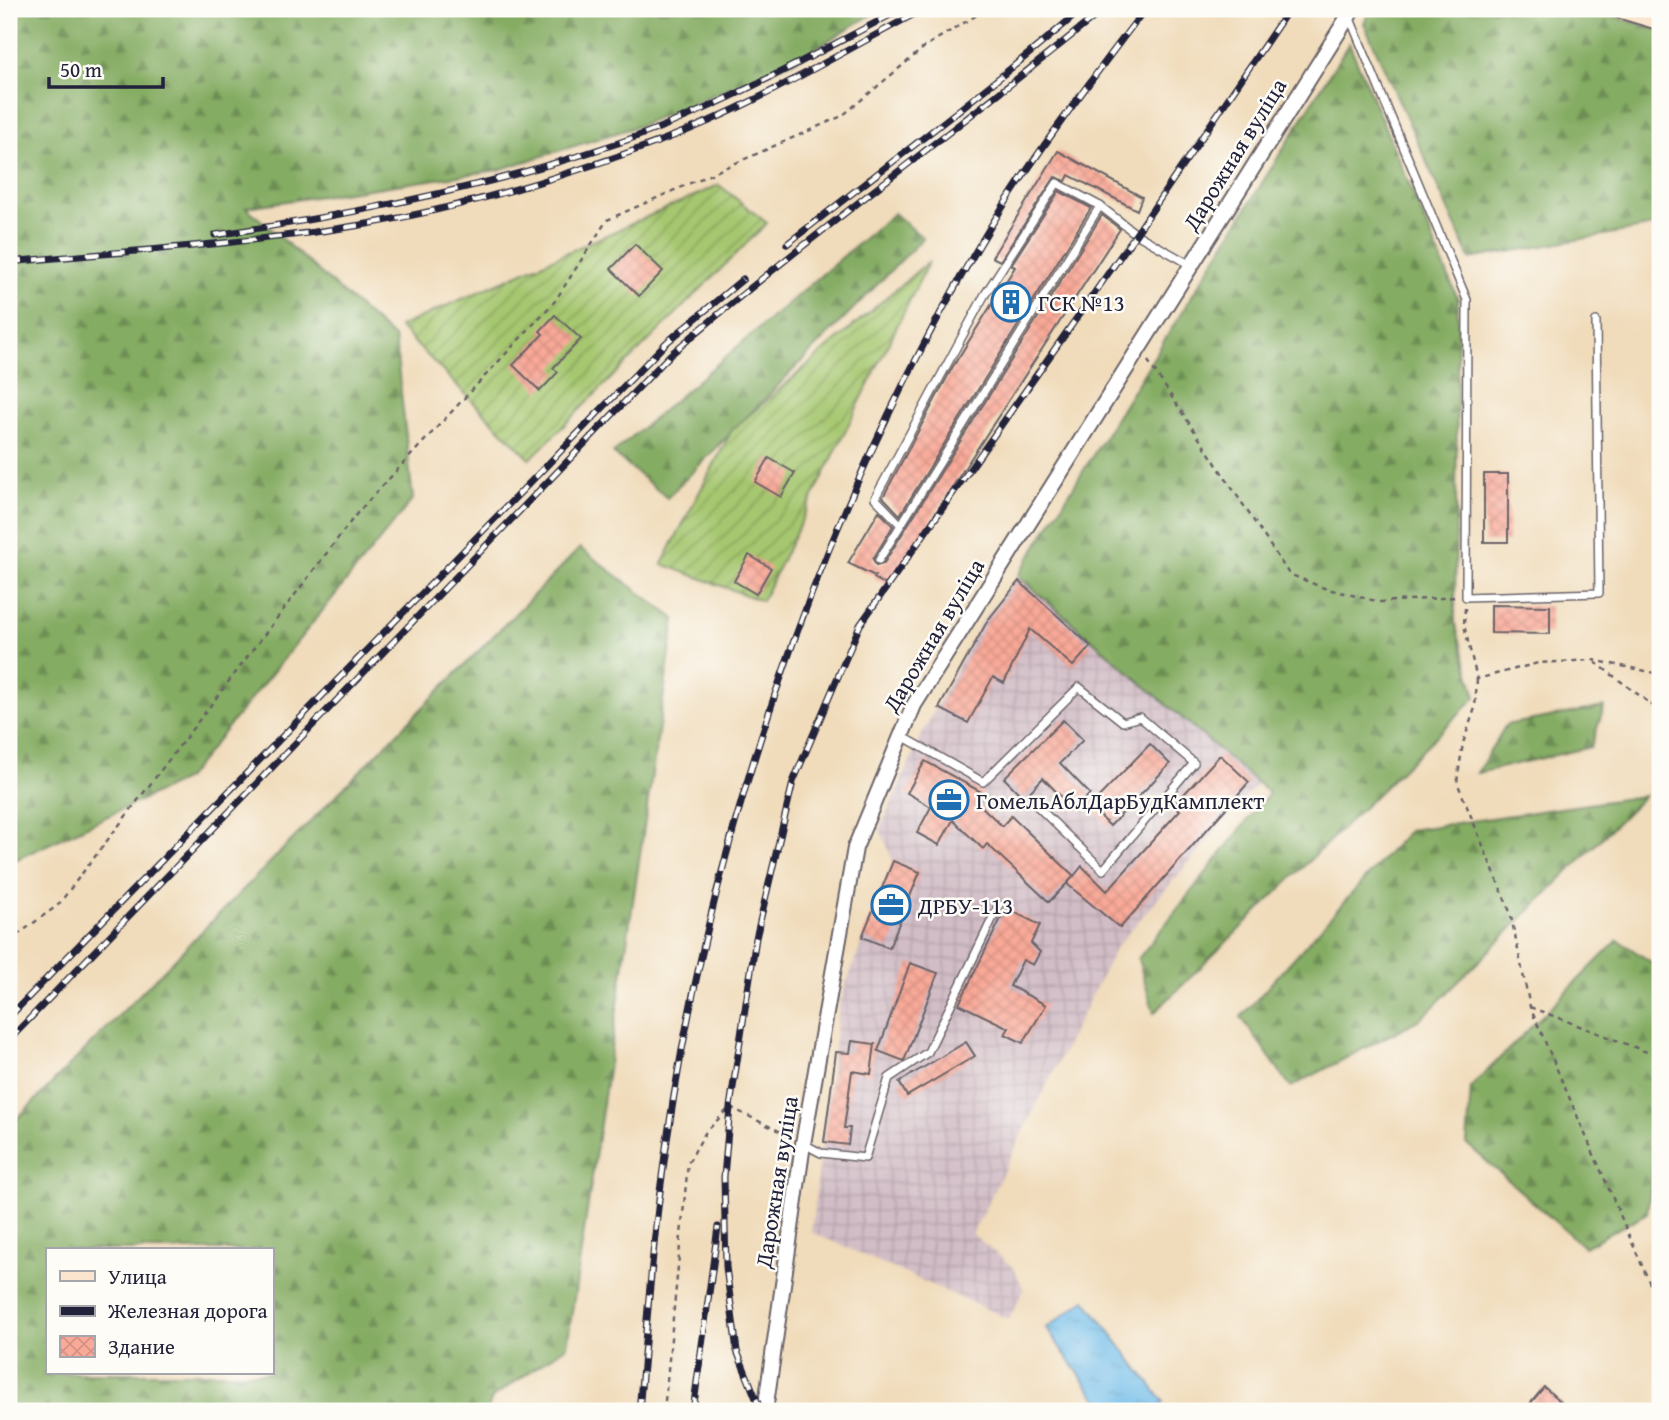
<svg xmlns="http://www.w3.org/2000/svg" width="1669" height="1420" font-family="'Gentium Book Plus',serif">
<defs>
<pattern id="industrial-grid" width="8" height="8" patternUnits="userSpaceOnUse" patternTransform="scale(1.75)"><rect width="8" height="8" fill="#d2bdc6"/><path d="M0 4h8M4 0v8" fill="none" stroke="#b4a2ab"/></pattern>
<pattern id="forest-firs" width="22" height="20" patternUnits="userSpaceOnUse" patternTransform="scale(1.75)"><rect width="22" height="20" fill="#84ac62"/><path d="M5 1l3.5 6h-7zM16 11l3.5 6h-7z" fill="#6c8c52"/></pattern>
<pattern id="garden-furrows" width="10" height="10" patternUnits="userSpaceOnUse" patternTransform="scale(1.75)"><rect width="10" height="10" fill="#a6c76f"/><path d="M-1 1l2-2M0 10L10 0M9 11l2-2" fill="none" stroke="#87a15c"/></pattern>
<pattern id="water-ripples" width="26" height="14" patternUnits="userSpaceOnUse" patternTransform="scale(1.75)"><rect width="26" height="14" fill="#6fbce9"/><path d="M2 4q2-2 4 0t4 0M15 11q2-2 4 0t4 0" fill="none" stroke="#60a1c9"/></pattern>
<pattern id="building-cross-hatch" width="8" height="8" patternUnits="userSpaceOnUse" patternTransform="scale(1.75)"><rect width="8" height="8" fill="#f9a997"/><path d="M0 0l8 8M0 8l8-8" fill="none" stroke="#d59183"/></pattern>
</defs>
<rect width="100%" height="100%" fill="#fdfcf7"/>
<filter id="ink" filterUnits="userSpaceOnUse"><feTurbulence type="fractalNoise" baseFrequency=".0143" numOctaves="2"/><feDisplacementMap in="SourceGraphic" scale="14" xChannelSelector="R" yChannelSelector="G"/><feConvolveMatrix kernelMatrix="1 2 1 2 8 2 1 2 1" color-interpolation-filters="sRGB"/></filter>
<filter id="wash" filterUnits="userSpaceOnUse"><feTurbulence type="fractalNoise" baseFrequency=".00686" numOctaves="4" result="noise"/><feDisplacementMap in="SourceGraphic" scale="28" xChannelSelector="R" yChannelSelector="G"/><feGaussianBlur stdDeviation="1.57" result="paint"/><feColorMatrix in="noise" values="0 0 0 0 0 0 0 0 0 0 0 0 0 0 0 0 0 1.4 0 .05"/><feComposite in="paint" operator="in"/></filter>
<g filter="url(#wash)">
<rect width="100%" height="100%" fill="#f0dbba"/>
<path fill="url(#industrial-grid)" d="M1018,576l243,203 -145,168 -144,287 42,34 10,22 -15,29 -198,-87 29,-232 53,-139 -13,-32 43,-97 57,-108z"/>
<g fill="url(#forest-firs)" stroke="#53674e" stroke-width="2" fill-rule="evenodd">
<path d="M9,9h872l-87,52 -153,64 -143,45 -252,37 149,132 18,160 -227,280 -177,84z"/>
<path d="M1370,9h219l71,21v195l-190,34 -106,-236z"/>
<path d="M1349,43l109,256 -3,324 21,74 -322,316 -16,-54 131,-166 -251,-217z"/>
<path d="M894,213l29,25 -256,260 -54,-45z"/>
<path d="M580,548l95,71 -108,727 -75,52 -5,13h-478v-284zM271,1250v123h-224v-123z"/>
<path d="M1604,707l-13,40 -114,26 29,-48z"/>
<path d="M1644,796l-222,222 -131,69 -50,-70 168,-187z"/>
<path d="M1618,940l42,28v187h-5l-8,58 -63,34 -117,-103 4,-57z"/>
</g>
<g fill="url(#garden-furrows)" stroke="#647455" stroke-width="2">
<path d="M719,185l48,38 -237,236 -131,-132z"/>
<path d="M929,261l-167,340 -100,-37 70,-134z"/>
</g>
<path fill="url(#water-ripples)" stroke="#486f92" stroke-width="2" d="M1085,1300l79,102 -8,9h-50l-60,-83z"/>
<g id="blocks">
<g fill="url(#building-cross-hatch)">
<path d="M1058,151l84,46 -5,13 -68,-35 -3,6 -11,-4 -55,84 -8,-4z"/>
<path d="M1059,191l32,17 -191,307 -17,-18 69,-129 63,-101 -4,-2z"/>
<path d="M1102,215l18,14 -232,357 -14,-8 1,-2 -27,-13 31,-52 14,15 -20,33 3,6 8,-2z"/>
<path d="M635,244l28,27 -24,25 -28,-27z"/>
<path d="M555,315l26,24 -28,29 5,4 -18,19 -27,-26 30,-31 -3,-3z"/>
<path d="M769,458l26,15 -14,24 -26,-15z"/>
<rect x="1484" y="474" width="24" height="68"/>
<path d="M749,555l22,13 -15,26 -22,-13z"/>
<path d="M1019,581l72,65 -18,20 -43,-37 -26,54 -11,-6 -25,46 -29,-15 49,-88z"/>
<path d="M1491,605l59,1v28l-59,-1z"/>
<path d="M1063,720l20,20 -23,23 30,31 -16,16 -31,-32 -19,20 -20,-20z"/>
<path d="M1150,744l20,20 -60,62 -20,-20z"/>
<path d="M1220,755l29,27 -129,146 -53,-44 6,-7 -24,25 -62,-58 -4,5 -30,-29 -14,25 -22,-12 14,-26 -24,-14 18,-32 58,32 -5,10 24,23 9,-10 63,60 8,-10 25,25 73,-81 -6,-5z"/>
<path d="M893,861l27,11 -31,76 -27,-11z"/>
<path d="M1006,908l34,17 -9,18 9,9 -7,13 -10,-5 -13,26 36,19 -23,38 -18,-9 4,-6 -50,-24z"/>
<path d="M910,963l28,10 -34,88 -26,-10z"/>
<path d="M852,1041l23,3 -4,30 -19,-3 -8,57h6l-2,17 -24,-3 12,-90 14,1z"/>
<path d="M966,1042l9,14 -68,40 -8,-14z"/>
<path d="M1544,1387l19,17 -6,7h-33z"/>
</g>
</g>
</g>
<g filter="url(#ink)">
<use href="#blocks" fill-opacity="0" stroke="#6a6367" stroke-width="2"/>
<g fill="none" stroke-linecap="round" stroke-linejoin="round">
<g stroke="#6a6367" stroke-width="10">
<g id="lane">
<path d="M1349,16l118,284 -1,297 133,-4 -3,-272"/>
<path d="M901,525l-26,-27 109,-202 73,-113 43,23"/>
<path d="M879,560l221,-354 36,28 55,31"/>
<path d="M902,736l81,46 96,-95 44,35 17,-5 54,46 -91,107 -66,-64"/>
<path d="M804,1144l17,9 44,5 24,-80 39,-26 71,-147"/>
</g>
</g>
<g stroke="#6a6367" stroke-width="18">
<path id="street" d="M765,1411l38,-267 52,-296 59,-143 439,-696"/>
</g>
<g stroke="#6a6367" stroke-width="23">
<path id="secondary" d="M1623,9l37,11"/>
</g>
<g stroke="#6a6367" stroke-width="2.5" stroke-dasharray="5 5" stroke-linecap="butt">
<path d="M1148,361l141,213 35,14 56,14 77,-5"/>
<path d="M1465,608l-1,17 13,54 61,-16 55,-3 67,14"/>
<path d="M1595,662l65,49"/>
<path d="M1477,679l-2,29 -12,35 -6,39 53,130 20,95 130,300"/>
<path d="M9,941l49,-36 300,-393 197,-211 52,-81 235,-104 85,-71 60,-36"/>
<path d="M1530,1007l130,50"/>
<path d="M664,1411l24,-248 17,-30 25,-26 61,30"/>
</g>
<use href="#lane" stroke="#fff" stroke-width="7"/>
<use href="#street" stroke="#fff" stroke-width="14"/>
<use href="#secondary" stroke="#fbe5cf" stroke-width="19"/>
<g stroke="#22223b" stroke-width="7">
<g id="rail">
<path d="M215,235c134,-20 265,-46 394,-89 102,-33 197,-88 293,-137"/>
<path d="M787,244c99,-78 200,-153 295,-235"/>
<path d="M9,262c120,-11 240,-18 358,-38 100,-17 202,-49 296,-84 91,-34 175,-86 261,-131"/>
<path d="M9,1017l657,-674 77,-64"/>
<path d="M9,1040l661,-685c141,-121 291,-228 434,-346"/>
<path d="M639,1411c7,-75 12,-152 22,-227 41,-321 155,-667 322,-945 48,-80 106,-156 162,-230"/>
<path d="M693,1411l25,-184"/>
<path d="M761,1411l-24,-60 -11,-84 -2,-90 6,-70 26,-169 37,-156 67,-157 276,-391 153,-225"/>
</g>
</g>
<use href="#rail" stroke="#fdfcf7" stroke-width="4.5" stroke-dasharray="13" stroke-linecap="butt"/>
</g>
</g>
<defs>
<g id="building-ring" transform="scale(2.0125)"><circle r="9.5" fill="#fdfcf7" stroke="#1f6fb2" stroke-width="1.5"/><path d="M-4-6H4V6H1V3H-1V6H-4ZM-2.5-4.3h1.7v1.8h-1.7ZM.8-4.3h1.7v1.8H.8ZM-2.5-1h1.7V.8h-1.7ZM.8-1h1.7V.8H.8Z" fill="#1f6fb2"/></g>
<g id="office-ring" transform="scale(2.0125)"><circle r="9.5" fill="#fdfcf7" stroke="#1f6fb2" stroke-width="1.5"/><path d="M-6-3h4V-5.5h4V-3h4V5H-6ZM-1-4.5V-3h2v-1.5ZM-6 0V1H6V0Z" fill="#1f6fb2"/></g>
</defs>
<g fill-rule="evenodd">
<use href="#building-ring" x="1011" y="302"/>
<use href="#office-ring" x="949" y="800"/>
<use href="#office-ring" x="891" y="905"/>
</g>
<g text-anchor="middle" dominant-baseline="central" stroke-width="5" stroke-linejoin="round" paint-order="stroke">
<g font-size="23" fill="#22223b" stroke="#fdfcf7">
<text transform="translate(1234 154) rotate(-58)">Дарожная вуліца</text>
<text transform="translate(933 635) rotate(-59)">Дарожная вуліца</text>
<text transform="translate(776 1182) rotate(-81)">Дарожная вуліца</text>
</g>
<g font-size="23" fill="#22223b" stroke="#fdfcf7" text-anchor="start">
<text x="1038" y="302">ГСК №13</text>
<text x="976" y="800">ГомельАблДарБудКамплект</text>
<text x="918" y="905">ДРБУ-113</text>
</g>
</g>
<rect width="1669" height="1420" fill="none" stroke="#fdfcf7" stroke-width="35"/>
<rect x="46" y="1248" width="228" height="126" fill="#fdfcf7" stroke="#a5a5ac" stroke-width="2"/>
<rect x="60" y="1271" width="35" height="10" fill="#fbe5cf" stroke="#a5a5ac" stroke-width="2"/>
<text x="108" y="1284" font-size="21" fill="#22223b">Улица</text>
<rect x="60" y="1306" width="35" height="10" fill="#22223b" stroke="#a5a5ac" stroke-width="2"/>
<text x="108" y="1318" font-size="21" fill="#22223b">Железная дорога</text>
<rect x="60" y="1336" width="35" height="21" fill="url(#building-cross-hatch)" stroke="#a5a5ac" stroke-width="2"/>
<text x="108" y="1354" font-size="21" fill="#22223b">Здание</text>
<path d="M49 77v10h114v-10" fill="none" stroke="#22223b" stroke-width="3.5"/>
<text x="60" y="77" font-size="21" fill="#22223b" stroke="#fdfcf7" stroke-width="5" paint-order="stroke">50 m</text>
</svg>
